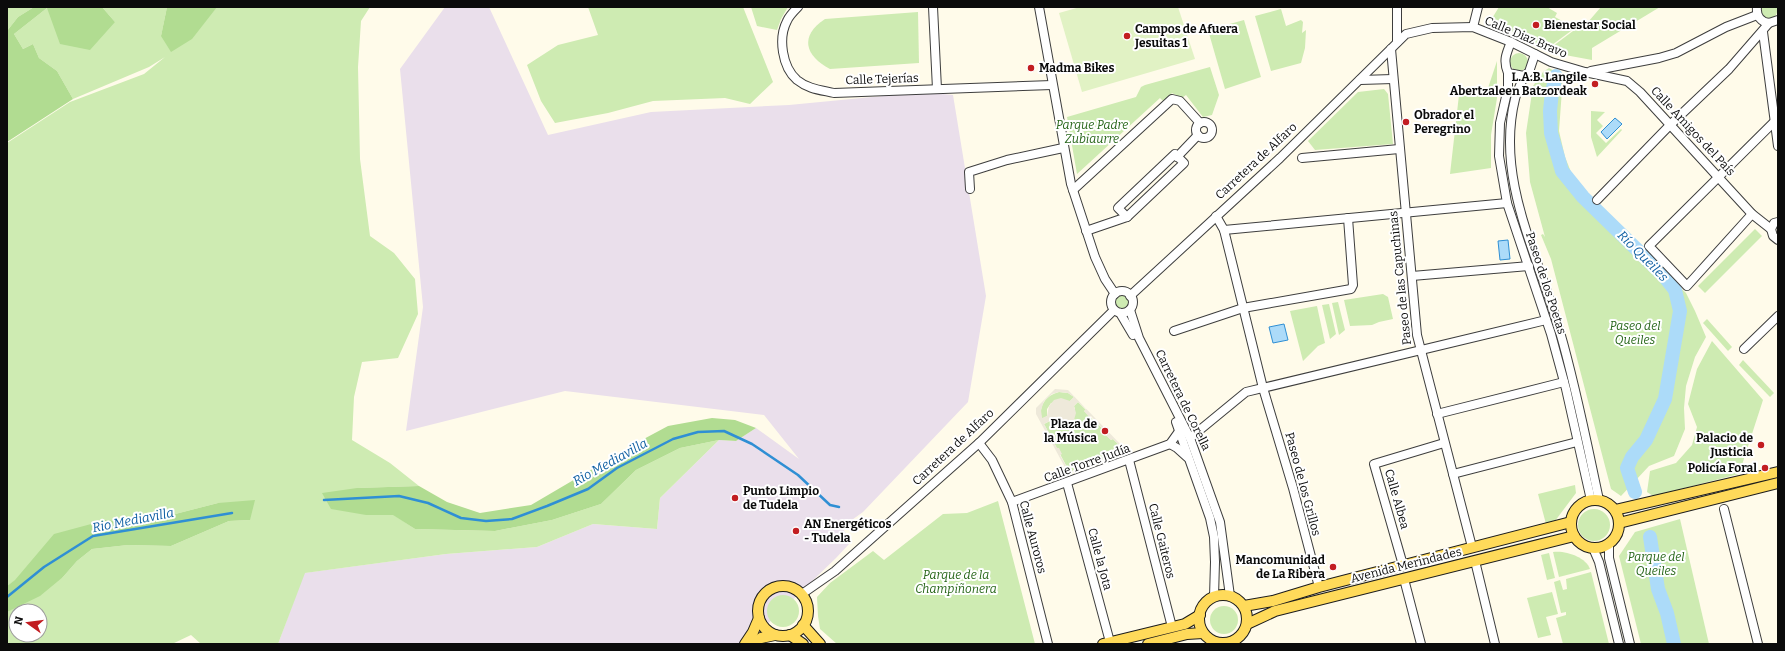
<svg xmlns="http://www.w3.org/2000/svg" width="1785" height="651" font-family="Bitter,serif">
<rect width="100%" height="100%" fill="#fffbea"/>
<path fill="#eadfeb" d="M445,7h44l59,128 103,-23 138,-7 135,-13 29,3 33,201 -18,106 -105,110 -21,15 9,15 -15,16 -89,86h-469l26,-71 142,-19 91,-7 56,-23 64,5 3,-31 59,-58 17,1 20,-13 43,31 -35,-44 -199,-24 -159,40 17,-124 -23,-238z"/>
<g fill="#ceebb2" fill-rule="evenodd">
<path d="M7,7h27l-16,10 -11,14z"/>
<path d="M102,7h65l-6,29 55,-29h154l-9,14 -3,46 2,92 10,77 24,17 21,26 3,35 -20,44 -36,4 -8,35 -2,43 38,23 29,23 -62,2 9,27h28l21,14 80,2 57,-11 49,-16 35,-34 44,-22 39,-8 -59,58 -3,31 -64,-5 -56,23 -91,7 -141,19 -27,71h-77l-10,-9 -19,9h-165v-32l56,-35 14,-16 15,-12 36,-4 43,1 58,-25 21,-1 -32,-17 -74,19 -38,-2 -99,66v-443l63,-41 74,-28 21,-17 -16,10 -76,32 -16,-28 -18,-13 -6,-14 -10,5 -9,-15 33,-26 68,14zM16,611h24v24h-24z"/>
<path d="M588,7h155l30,75 -23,22 -25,-6 -72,3 -45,12 -53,10 -14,-22 -14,-36 31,-20 40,-10z"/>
<path d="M751,7h37l-7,12 -4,11 -20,-4z"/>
<path d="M1499,7h48l10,6 -2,4 20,11 -23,17 -2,-2 -7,5 -52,-28z"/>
<path d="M1601,7h59l-68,41v12l-27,-5 -16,-6 28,-21 5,1z"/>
<path d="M1761,7h16c2,12 -10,17 -16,6z"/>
<path d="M1281,9l5,17 15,-6 2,2 -1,11 4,-3 -1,18 -4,15 -30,8 -16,-55z"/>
<path d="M918,12l1,51 -89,6c-25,-13 -31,-33 -5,-50z"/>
<path d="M1244,20l17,57 -36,12 -17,-59z"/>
<circle cx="1519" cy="62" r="9"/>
<path d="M1497,61v37l-6,37v33l-41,6 10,-88 27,5z"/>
<path d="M1210,67l9,28 -7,20 -9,2 -17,-22 -4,3 -10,-5 -8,9 -4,-4 -83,76 -10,-57 69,-20 5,-10 4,-2z"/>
<path d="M1549,68l14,8 -4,55 6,26 8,20 15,19 39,36 13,17 46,44 9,18 11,26 -11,20 -9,29 -2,22 1,21 -11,27 -25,10 -28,30 -10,-7 -60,-230 -10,-24 2,-1 2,3 -15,-55 -4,-49 7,-47 10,-14z"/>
<path d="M1384,89l4,5 5,50 -78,6 -7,-9 50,-49z"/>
<path d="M1591,111l14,1 -8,8 6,6 -7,7 10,10 15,-14 1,1 -25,27 -6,-20z"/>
<path d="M1755,229l7,7 -57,57 -7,-7z"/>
<path d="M1383,294l5,3 5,22 -14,3 -7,3 -22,1 -6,-26z"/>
<circle cx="1122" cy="303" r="8"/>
<path d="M1338,302l7,28 -6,5 -7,-32z"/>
<path d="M1329,304l7,30 -6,5 -8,-34z"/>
<path d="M1317,306l8,37 -7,3 -15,15 -13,-50z"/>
<path d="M1707,319l25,28 -4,4 -25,-28z"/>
<path d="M1712,341l51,59 -24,74 -86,22 -6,-4 3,-21 26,-8 16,-18 5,-18 -9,-23 9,-35z"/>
<path d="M1743,360l31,33 -4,4 -31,-32z"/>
<path d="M1059,392l9,1 6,4 -4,4 -19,2 -4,6v7l-5,3c-4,-14 5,-24 17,-27z"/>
<path d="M1078,402l8,8 -2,1 20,19 -1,2 8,8 2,-1 6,6 2,4 -5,6 -15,5 -1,-1 -7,2v2l-21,8 -4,-2 -24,-45 6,-3 8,6h7l10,-18 -1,-3z"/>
<path d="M1575,485l1,8 -21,28 -9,3 -8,-30z"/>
<path d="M998,501l37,143h-198l-17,-15 -2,-13 -1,-19 13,-14 43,-32 11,9 59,-46 24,-1z"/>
<circle cx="1594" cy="525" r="16"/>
<path d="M1680,519l29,125h-68l-22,-88 16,-24z"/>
<path d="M1553,552c12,-2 33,5 37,17l-31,8z"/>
<path d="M1549,553l6,25 -8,2 -6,-25z"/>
<path d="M1591,572l18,72h-46l-7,-26 10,-3v-3l-5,1 -7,-31 6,-2 3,10 4,-1 -1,-10z"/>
<path d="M1552,592l6,22 -12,3 5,18 -13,3 -11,-40z"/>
<circle cx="783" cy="611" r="16"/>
<circle cx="1224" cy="620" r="14"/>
</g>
<g fill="#b1dc91">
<path d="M34,7h68l13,15 -25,28 -30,-6 -13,-36 -33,26 9,15 10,-5 6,14 18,13 16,28 -66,43v-111l11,-14z"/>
<path d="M167,7h50l-25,32 -21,13 -10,-16z"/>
<path d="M712,418l23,2 21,8 -20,13 -17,-1 -39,8 -44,22 -35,34 -49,16 -57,11 -80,-2 -22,-14h-27l-35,-6 -9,-16 35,-5 62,-2 28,16 33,11 51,-8 109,-64 28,-15z"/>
<path d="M255,500l-5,20 -21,1 -58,25 -43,-1 -36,4 -15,12 -14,16 -23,19 -33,16v-26l8,-6 39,-46 52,-14 38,2 74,-19z"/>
</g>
<path fill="#e1f2c4" d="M1080,7h98l17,52 -113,33 -23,-79z"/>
<path fill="#eee9da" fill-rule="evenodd" d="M1055,389l13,1 55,57 -2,7 -49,18 -5,-1 -31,-57v-6zM1059,392l9,1 6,4 -4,4 -9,-3 -7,2 -5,6 -2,10 -5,2 -1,-8 3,-9 8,-7zM1078,402l8,7 -2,2 5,6 2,-1 13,14 -2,2 9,8 2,-1 6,6 2,4 -5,6 -15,5 -1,-1 -7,2v2l-21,8 -4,-2 -8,-14 2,-1 -3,-6h-2l-13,-24 6,-3 8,6 11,-1 5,-6 2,-7 -2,-7z"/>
<g fill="#acdbf9" stroke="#2f8fd4">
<path d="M1615,118l7,6 -15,15 -6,-7z"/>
<path d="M1508,240l2,19 -10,1 -2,-19z"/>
<path d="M1284,324l4,16 -15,3 -4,-16z"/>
</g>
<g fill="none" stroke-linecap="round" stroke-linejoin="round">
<g stroke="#2f8fd4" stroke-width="2.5">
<path d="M324,500l75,-4 29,7 33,15 25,3 26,-2 35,-13 41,-17 29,-21 56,-29 25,-7 26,-1 28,13 46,31 32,30 9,2"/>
<path d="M7,597l37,-30 49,-31 139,-23"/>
</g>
<g stroke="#acdbf9" stroke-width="14">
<path d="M1556,76l-4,16 -2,19 1,22 11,38 21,26 80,78 12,15 5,21 -15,88 -19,41 -14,17 -5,11 8,24"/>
<path d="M1650,537l8,52 9,24 7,31"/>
</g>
<g stroke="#3e3e3e" stroke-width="10">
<g id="minor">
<path d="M798,7c-4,4 -9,9 -11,14 -9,17 -5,46 10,59 11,9 24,10 37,13l218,-8"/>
<path d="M933,7l4,82"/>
<path d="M1039,7l32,177 24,73 10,22 10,15"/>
<path d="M1397,7v35"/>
<path d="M1757,7c-1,9 4,15 12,16l9,-3"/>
<path d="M1473,27l5,-20"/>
<path d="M1763,32l15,114"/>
<path d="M1511,42c-5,12 -8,19 -3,31l16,3 5,-4 6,-18"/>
<path d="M1391,49l26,286 55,212"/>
<path d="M1591,71l68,-13 17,-5 50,-26 31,-12"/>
<path d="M1508,73v15l-8,35 -1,33 8,47 44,131 15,55 25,111"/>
<path d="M1524,76c-3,8 -7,15 -9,23 -20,81 24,157 45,233 16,55 27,112 39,168"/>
<path d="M1360,80l33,-1"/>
<circle cx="1204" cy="130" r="8"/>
<path d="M1175,154l9,9 -57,54 -9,-9z"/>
<path d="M1177,157l21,-22"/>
<path d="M1302,158l97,-9"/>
<path d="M970,189l-1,-17 38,-12 56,-12"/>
<path d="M1073,190l99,-91 8,2 20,22"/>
<path d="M1597,200l73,-75 59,-56 40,-46"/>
<path d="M1752,214l-65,72 -38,-40 129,-128"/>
<path d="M1216,216l8,14 39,158 30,100 26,99"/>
<path d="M1778,222l-4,1 -3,6 2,7 5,4"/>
<path d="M1224,230l283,-27"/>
<path d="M1086,231l41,-14"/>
<path d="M1412,276l117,-10"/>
<circle cx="1122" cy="302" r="11"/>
<path d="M1130,296l150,-138 126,-124 26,-6 41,-1 38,15 40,20 34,10 42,9 13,11 112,122 19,15"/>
<path d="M1130,310l9,28 51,100 30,84 10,74"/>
<path d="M1120,313l13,22"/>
<path d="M1174,331l69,-23 108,-19 2,-4 -5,-67"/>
<path d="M1744,349l34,-33"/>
<path d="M1437,414l127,-32"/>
<path d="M1176,422l34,96 4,19 1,25 -1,35"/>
<path d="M1190,438l56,-46 300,-72"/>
<path d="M979,443l13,17 20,42 36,142"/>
<path d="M1170,444l7,4 10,9"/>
<path d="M1129,460l43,167"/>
<path d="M1453,474l124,-32"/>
<path d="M1067,483l43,159"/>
<path d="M1012,502l158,-58 10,-14"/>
<path d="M1724,509l34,135"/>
<path d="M1609,543v15l21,86"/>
<path d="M1593,548l6,14 20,82"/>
<path d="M1475,561l20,83"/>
<path d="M1403,565l-29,-101 70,-21"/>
<path d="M1404,579l17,65"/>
<path d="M802,594l33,-23 144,-128 135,-133"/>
</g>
</g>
<g stroke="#1c1c1c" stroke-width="12">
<g id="major">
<circle cx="1595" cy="524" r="24"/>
<path d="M1615,510l163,-38"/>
<path d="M1619,523l159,-40"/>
<circle cx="783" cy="611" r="25"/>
<circle cx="1223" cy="619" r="24"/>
<path d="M1244,606l29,-5 46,-14 252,-65"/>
<path d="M1247,624l28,-13 299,-75"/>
<path d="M803,625l17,19"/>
<path d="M790,635l13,9"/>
<path d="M745,644l8,-12 6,-14"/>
<path d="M751,644l10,-6 14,-3"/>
<path d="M1103,644l82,-20 15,-9"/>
<path d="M1148,644l39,-10 16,-1"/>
</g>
</g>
<use href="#minor" stroke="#fff" stroke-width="8"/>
<use href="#major" stroke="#ffda5a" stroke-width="10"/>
</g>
<g fill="#c21d21" stroke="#fff" stroke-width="1.5">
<circle cx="1536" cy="25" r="4"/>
<circle cx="1127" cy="36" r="4"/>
<circle cx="1031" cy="68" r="4"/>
<circle cx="1595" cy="84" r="4"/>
<circle cx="1406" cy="122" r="4"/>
<circle cx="1105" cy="431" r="4"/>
<circle cx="1761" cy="445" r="4"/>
<circle cx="1765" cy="468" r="4"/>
<circle cx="735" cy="498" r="4"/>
<circle cx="796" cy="531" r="4"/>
<circle cx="1333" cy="567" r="4"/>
</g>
<g text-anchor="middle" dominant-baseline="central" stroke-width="4" stroke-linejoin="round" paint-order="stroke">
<g font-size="12" font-weight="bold" fill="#0b0b0b" stroke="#fff" text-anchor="start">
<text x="1544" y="25">Bienestar Social</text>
<text x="1135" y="29">Campos de Afuera<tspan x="1135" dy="14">Jesuitas 1</tspan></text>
<text x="1039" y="68">Madma Bikes</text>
<text x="1587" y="77" text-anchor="end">L.A.B. Langile<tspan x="1587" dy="14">Abertzaleen Batzordeak</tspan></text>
<text x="1414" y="115">Obrador el<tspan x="1414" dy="14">Peregrino</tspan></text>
<text x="1097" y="424" text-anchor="end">Plaza de<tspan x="1097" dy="14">la Música</tspan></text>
<text x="1753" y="438" text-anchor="end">Palacio de<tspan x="1753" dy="14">Justicia</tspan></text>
<text x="1757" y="468" text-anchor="end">Policía Foral</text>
<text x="743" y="491">Punto Limpio<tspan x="743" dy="14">de Tudela</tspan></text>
<text x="804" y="524">AN Energéticos<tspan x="804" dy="14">- Tudela</tspan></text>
<text x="1325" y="560" text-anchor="end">Mancomunidad<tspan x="1325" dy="14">de La Ribera</tspan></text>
</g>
<g font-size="12" fill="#0b0b0b" stroke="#fff">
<text transform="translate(1526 37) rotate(23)">Calle Diaz Bravo</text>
<text transform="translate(882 79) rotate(-2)">Calle Tejerías</text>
<text transform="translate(1693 131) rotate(47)">Calle Amigos del País</text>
<text transform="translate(1256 161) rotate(-43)">Carretera de Alfaro</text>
<text transform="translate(1400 278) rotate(-96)">Paseo de las Capuchinas</text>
<text transform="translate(1546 283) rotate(72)">Paseo de los Poetas</text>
<text transform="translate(1183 400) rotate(64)">Carretera de Corella</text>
<text transform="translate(953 447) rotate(-43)">Carretera de Alfaro</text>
<text transform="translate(1087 463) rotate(-20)">Calle Torre Judía</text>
<text transform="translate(1303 484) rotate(75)">Paseo de los Grillos</text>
<text transform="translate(1397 499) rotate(74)">Calle Albea</text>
<text transform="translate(1033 537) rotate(75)">Calle Auroros</text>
<text transform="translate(1162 541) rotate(76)">Calle Gaiteros</text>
<text transform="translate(1100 559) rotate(75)">Calle la Jota</text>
<text transform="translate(1406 565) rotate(-14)">Avenida Merindades</text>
</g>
<g font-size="12" font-style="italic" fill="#276619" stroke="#fff">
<text x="1092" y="125">Parque Padre<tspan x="1092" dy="14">Zubiaurre</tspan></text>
<text x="1635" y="326">Paseo del<tspan x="1635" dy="14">Queiles</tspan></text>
<text x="1656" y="557">Parque del<tspan x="1656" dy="14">Queiles</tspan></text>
<text x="956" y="575">Parque de la<tspan x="956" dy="14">Champiñonera</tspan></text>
</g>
<g font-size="13" font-style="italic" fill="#0f5fa3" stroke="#fff">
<text transform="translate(1643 256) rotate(45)">Río Queiles</text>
<text transform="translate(610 462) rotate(-29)">Rio Mediavilla</text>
<text transform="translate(133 520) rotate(-11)">Rio Mediavilla</text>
</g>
</g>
<rect width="1785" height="651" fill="none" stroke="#0b0b0b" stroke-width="16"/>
<g transform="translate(28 623) rotate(284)"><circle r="19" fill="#ffffff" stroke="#9d9d9d"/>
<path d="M0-3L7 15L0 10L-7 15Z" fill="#c21d21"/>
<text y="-6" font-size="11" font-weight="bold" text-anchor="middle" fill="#0b0b0b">N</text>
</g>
</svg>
